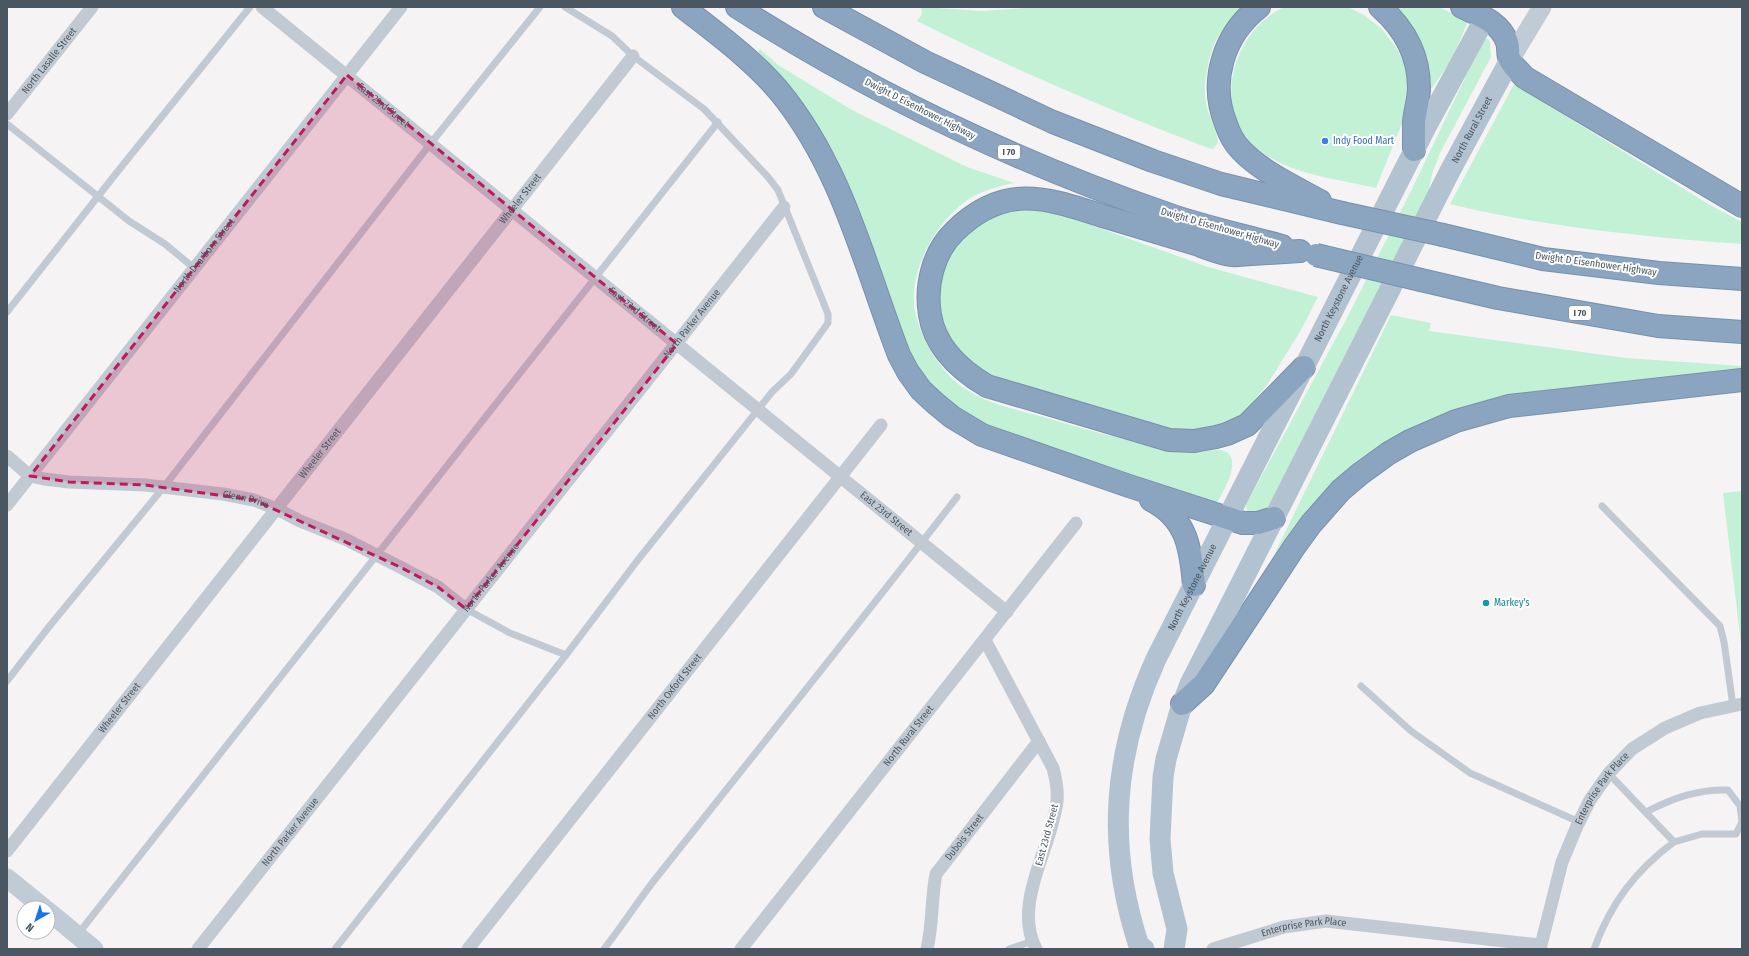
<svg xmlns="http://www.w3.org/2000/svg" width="1749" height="956" font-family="'Fira Sans Condensed',sans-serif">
<rect width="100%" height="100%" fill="#f5f3f3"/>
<g fill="#c3f1d5">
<path d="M921,7l61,4 58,-4h206c-24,21 -34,32 -39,64 -3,13 -3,25 0,37 3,11 11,24 11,35l-5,6 -5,-1c-99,-38 -196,-79 -291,-127l5,-7z"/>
<path d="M1284,7h64l16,8 18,14 15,20 8,16 4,20 -2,26 -31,77c-34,-8 -74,-12 -105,-30 -63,-34 -45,-123 13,-151z"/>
<path d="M1390,7h49l29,14 -16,38 -20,29h-4z"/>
<path d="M1484,38l4,1 2,3 1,15 -51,96 -8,21 -4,21 -158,310c-8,5 -13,11 -23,6l-1,-6 103,-191 63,-125z"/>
<path d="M760,49l18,16 74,45 115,57 47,16c-16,4 -35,8 -48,18 -29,21 -54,64 -52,101 1,18 9,35 18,51 10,16 23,31 40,40 21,12 46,17 68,23 29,9 58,17 88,24 12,3 25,8 38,9 12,2 24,3 36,3 6,-1 12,-3 18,-2 2,0 7,2 8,3 12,11 -5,39 -11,50l-3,3 -248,-87 -54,-52 -33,-103 -42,-106 -29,-48 -20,-26 -30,-32z"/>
<path d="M1514,84l196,121 32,17v22c-98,-7 -197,-17 -292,-40z"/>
<path d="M1020,208l26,1 162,58 110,30 -17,33 -34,55 -23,28 -26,14 -29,6 -22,-3 -158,-44 -39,-17 -26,-35 -7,-42 7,-26 11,-18 19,-19 17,-12z"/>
<path d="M1391,315l40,8 -2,8 197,27 116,8v9l-134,13 -241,68 -26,20 -30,32 -31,48 -5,-3z"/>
<path d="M1742,491v161l-19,-159z"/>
</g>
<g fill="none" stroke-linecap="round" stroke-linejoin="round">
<g stroke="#7690ad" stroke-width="24">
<g id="highway">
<path d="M683,7c33,26 69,52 96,84 63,76 85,173 120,264l9,17 13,18 14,13 17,14 30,18 144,50 117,38h15l16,-5"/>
<path d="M737,7c136,87 284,157 436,209 36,12 73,20 109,30"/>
<path d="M824,7l101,55 128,60 100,39 68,23 121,29"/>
<path d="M1259,7c-36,28 -50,75 -33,117 3,9 8,19 15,26 21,22 52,36 79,51"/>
<path d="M1380,7c24,21 39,48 39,81 0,12 -4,22 -5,34 0,9 0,19 0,28"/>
<path d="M1462,7c17,8 38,15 45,35 2,5 0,13 3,18 3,6 10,12 14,17l218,129"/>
<path d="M1443,235l100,24 116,14 83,6"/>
<path d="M1300,251c-16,1 -32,2 -48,3 -7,0 -15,2 -21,1 -12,-2 -24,-7 -35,-11 -30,-9 -60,-18 -90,-27 -59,-19 -101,-35 -151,14 -22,21 -30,55 -25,84 5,32 30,55 57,71l182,54 25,1 22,-4 11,-3 20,-9 57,-58"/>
<path d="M1421,280l77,18 160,28 84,6"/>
<path d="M1151,500c36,18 40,49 43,85"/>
<path d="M1182,704l22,-20 91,-138 16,-22 30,-34 19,-16 29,-21 21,-12 46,-20 53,-15 233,-26"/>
</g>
</g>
<g stroke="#c1cad2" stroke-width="7">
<path d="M7,124l122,97 36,23 29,24"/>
<path d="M7,312l111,-141 132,-164"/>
<path d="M1602,506l118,120 4,16 9,64"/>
<path d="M466,609l44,24 56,22"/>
<path d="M7,681l41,-53 115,-140 268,-345 109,-136"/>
<path d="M1361,686l50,45 59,42 109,49"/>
<path d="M1609,774l65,68 28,-8h34l6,-12"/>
<path d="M1646,812c27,-14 52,-23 82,-22l12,16 2,15"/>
<path d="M78,934l640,-812"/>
<path d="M335,949l231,-294 71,-94 135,-169 19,-18 37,-51v-9l-50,-124 -10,-13 -64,-68 -71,-53 -21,-20 -47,-29"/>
<path d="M604,949c18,-23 34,-48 52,-71 101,-127 202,-253 301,-381"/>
<path d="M1009,949l24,-8"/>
<path d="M1594,949c17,-46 41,-78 80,-107"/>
</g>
<g stroke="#c1cad2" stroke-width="13">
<path id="s1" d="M262,7l745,605"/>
<path id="s2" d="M7,114l85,-107"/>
<path id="s3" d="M7,456l23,20 14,3 25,3 76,3 78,9 31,6 23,9 23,12 45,18 57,29 36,19 28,22"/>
<path id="s4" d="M7,505l394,-498"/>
<path d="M985,640l68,128c3,11 5,22 4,33 -5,47 -45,102 -21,148"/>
<path id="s5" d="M7,851l626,-795"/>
<path id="s6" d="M198,949l586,-742"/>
<path id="s7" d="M468,949l413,-524"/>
<path id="s8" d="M741,949l335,-426"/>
<path id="s9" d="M927,949c6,-25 4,-50 9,-75l103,-133"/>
<path id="s10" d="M1213,949l71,-22 42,-6 214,24"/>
<path id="s11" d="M1540,949l22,-87 15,-36 13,-26 19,-27 23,-24 33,-21 35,-15 42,-9"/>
</g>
<g stroke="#c1cbd6" stroke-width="19">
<path d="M1510,60l32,-53"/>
<path d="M7,878l37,30"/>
<path d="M48,911l46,38"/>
</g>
<g stroke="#b3c2d1" stroke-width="21">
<path id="s12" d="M1144,949l-5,-3c-33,-100 -26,-192 17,-287l270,-532 59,-109"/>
<path id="s13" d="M1174,949l3,-20 -14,-56 -3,-34 3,-62 3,-18 14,-48 10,-27 34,-67 227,-448 59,-109"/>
</g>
<use href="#highway" stroke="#8ba5c1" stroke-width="22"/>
<g stroke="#7690ad" stroke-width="24" stroke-linecap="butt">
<g id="highway-bridge">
<path d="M1342,213l101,22"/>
<path d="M1316,255l105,25"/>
</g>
</g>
<use href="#highway-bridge" stroke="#8ba5c1" stroke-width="22"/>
</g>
<path fill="#c2185b" fill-opacity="0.2" stroke="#c2185b" stroke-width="3" stroke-dasharray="8 5" stroke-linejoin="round" d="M347,75l330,269 -211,265 -28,-22 -36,-19 -148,-68 -109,-15 -76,-3 -39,-6z"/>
<circle fill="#3f7fe0" stroke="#fff" stroke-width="1.5" cx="1325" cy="141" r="4"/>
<circle fill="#0f9aa8" stroke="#fff" stroke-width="1.5" cx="1486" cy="603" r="4"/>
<g text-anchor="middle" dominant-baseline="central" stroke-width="4" stroke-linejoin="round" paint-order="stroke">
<g fill="#fff" stroke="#808990" stroke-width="1">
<rect x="998" y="145" width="22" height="14" rx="3"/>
<rect x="1569" y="306" width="22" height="14" rx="3"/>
</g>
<g font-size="9" font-weight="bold" fill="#4a5661">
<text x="1009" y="152">I 70</text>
<text x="1580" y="313">I 70</text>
</g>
<g font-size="10" fill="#4a5661" stroke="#fff">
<text stroke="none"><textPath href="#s2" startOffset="68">North Lasalle Street</textPath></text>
<text stroke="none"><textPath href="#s1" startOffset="156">East 23rd Street</textPath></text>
<text transform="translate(920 109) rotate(27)">Dwight D Eisenhower Highway</text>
<text stroke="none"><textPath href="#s13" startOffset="893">North Rural Street</textPath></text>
<text stroke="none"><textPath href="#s5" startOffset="830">Wheeler Street</textPath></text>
<text transform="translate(1220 228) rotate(16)">Dwight D Eisenhower Highway</text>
<text stroke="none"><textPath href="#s4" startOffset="318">North Dearborn Street</textPath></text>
<text transform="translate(1596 264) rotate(8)">Dwight D Eisenhower Highway</text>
<text stroke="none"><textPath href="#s12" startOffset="705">North Keystone Avenue</textPath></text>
<text stroke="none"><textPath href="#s1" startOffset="480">East 23rd Street</textPath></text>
<text stroke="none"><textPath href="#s6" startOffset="797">North Parker Avenue</textPath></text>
<text stroke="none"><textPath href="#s5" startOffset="506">Wheeler Street</textPath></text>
<text stroke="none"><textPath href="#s3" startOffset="248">Glenn Drive</textPath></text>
<text stroke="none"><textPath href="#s1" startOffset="804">East 23rd Street</textPath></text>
<text stroke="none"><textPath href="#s6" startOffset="473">North Parker Avenue</textPath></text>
<text stroke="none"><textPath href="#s12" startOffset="381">North Keystone Avenue</textPath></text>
<text stroke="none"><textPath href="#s7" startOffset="334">North Oxford Street</textPath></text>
<text stroke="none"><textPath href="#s5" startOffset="182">Wheeler Street</textPath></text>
<text stroke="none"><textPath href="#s8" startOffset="271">North Rural Street</textPath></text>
<text stroke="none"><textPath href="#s11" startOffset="174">Enterprise Park Place</textPath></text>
<text stroke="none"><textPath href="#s6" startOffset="149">North Parker Avenue</textPath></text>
<text transform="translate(1047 835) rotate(-75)">East 23rd Street</text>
<text stroke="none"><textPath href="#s9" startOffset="122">Dubois Street</textPath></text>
<text stroke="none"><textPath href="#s10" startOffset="94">Enterprise Park Place</textPath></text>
</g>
<g font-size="10" fill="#366cbe" stroke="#fff" text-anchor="start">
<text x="1333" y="141">Indy Food Mart</text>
</g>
<g font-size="10" fill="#0d838f" stroke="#fff" text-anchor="start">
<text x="1494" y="603">Markey's</text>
</g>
</g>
<rect width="1749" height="956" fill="none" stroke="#4a5661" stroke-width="16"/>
<g transform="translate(36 920) rotate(219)"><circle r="19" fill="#ffffff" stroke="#b7bbc0"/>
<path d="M0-3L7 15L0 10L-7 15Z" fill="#1a73e8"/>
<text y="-6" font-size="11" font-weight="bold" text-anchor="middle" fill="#4a5661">N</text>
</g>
</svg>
